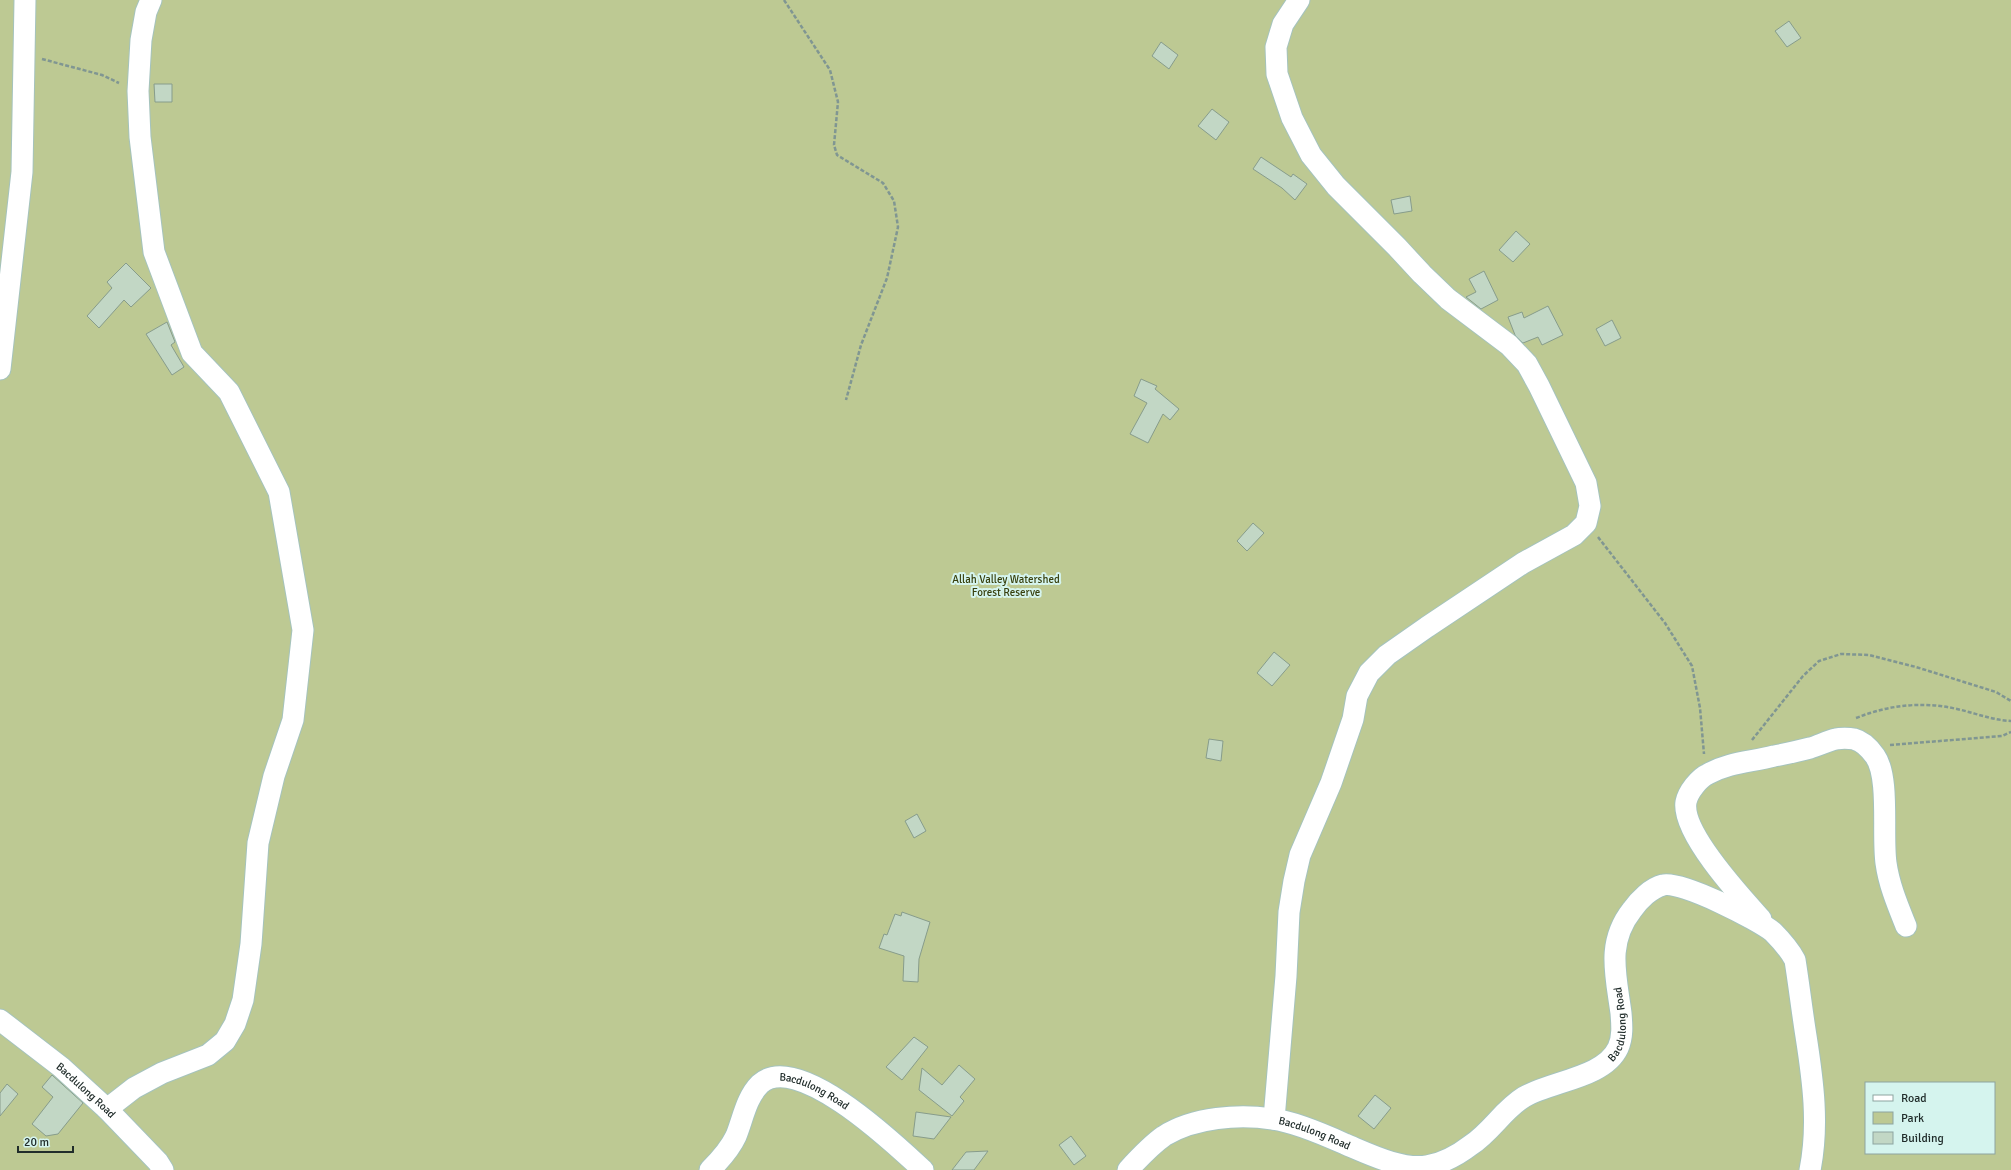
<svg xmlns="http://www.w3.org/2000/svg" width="2011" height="1170" font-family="Signika,sans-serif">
<rect width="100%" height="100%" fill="#d5f4ee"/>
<path fill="#bdc993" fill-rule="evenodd" d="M0,0h2011v1170h-2011zM1866,1083h128v70h-128z"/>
<g fill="#c2d7c5" stroke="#879c8b">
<path d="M1789,21l12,17 -14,9 -12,-16z"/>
<path d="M1161,42l17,13 -9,14 -17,-13z"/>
<path d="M154,84h18v18h-17z"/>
<path d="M1212,109l17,13 -13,18 -18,-14z"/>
<path d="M1261,157l30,20 2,-3 14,10 -12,16 -13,-12 -29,-19z"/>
<path d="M1410,196l2,15 -18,3 -3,-14z"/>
<path d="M1516,231l14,13 -17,18 -14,-12z"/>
<path d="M126,263l25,25 -20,19 -7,-7 -25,28 -12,-12 25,-28 -5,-6z"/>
<path d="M1484,271l14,29 -17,9 -15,-12 10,-5 -7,-13z"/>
<path d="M1548,306l15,29 -21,10 -4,-8 -15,6 -8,-8 -7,-18 14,-5 2,6z"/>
<path d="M1612,320l9,18 -16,8 -9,-17z"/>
<path d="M167,322l8,20 -4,3 13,22 -12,8 -26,-41z"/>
<path d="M1141,379l16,7 -2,3 24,20 -9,11 -7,-6 -15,29 -18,-9 17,-31 -13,-7z"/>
<path d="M1253,523l11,10 -17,18 -10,-10z"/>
<path d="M1274,652l16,13 -18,21 -15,-13z"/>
<path d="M1209,739l14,2 -2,20 -15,-3z"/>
<path d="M917,814l9,17 -12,7 -9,-17z"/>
<path d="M902,912l28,10 -11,37 -1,23 -15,-1 1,-25 -25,-8 5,-14 3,1 8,-21 6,2z"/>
<path d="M914,1037l14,10 -26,33 -16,-13z"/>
<path d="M959,1065l16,14 -15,18 4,4 -12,15 -33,-26 3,-22 20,17z"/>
<path d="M52,1075l31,28 -25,31 -12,2 -14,-12 21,-27 -11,-10z"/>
<path d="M7,1084l11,10 -18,22v-23z"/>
<path d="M1375,1095l16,13 -17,21 -16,-13z"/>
<path d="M916,1112l35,5 -17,22 -21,-3z"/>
<path d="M1071,1136l15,20 -12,9 -15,-20z"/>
<path d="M988,1151l-14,19h-22l14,-18z"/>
</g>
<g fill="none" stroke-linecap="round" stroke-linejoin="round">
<g stroke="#a5c3bd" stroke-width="23">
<g id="minor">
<path d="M0,369l22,-197 3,-172"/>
<path d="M1761,919c-20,-22 -80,-87 -75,-117 2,-10 13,-24 22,-28 21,-12 44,-12 66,-18 12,-2 24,-5 36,-8 8,-2 17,-7 26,-9 4,-1 13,-1 18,0 8,2 16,10 21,17 15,21 7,79 11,107 3,22 12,43 20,63"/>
<path id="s1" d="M0,1020l61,47 46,42 51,53 5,8"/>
<path d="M107,1109l27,-21 28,-15 46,-18 17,-14 10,-17 8,-24 8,-56 7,-101 16,-67 19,-56 10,-90 -24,-138 -50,-100 -37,-39 -38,-101 -14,-115 -2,-46 3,-51 5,-28 5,-12"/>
<path d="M1274,1119l12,-143 3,-64 5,-31 6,-26 31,-72 22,-64 4,-23 12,-23 18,-18 40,-28 96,-64 51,-28 12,-12 4,-17 -4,-23 -47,-97 -12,-22 -18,-19 -61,-46 -26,-25 -25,-27 -61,-61 -25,-31 -19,-37 -15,-44 -1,-27 7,-23 16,-24"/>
<path id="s2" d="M710,1170c10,-10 20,-21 26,-34 7,-17 10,-38 24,-52 37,-34 136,61 163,86"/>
<path id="s3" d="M1128,1170c11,-12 23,-25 36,-34 30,-19 75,-22 109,-17 22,3 52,16 72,25 24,10 56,26 82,22 17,-3 31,-11 44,-21 20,-13 32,-35 53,-48 27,-16 80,-19 94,-49 5,-11 4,-23 3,-35 -5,-38 -15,-70 11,-103 7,-10 19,-22 31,-25 18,-5 95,35 110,47 9,9 16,17 22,28 4,25 7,51 11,76 7,45 13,89 4,134"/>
</g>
</g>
<g stroke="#809692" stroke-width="2.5" stroke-dasharray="4 2" stroke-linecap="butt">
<path d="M784,0l46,70 8,32 -4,43 3,10 46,28 11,18 4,26 -11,51 -26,67 -15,55"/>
<path d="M42,59l60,16 17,8"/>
<path d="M1598,537l67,86 27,43 8,42 4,46"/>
<path d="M1856,718c33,-13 66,-17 101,-9 18,4 35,11 54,12"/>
<path d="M1752,740l51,-64 16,-15 22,-7 28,1 47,12 80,25 15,9"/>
<path d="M1890,745l112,-9 9,-4"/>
</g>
<use href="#minor" stroke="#fff" stroke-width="21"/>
</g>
<g text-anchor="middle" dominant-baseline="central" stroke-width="4" stroke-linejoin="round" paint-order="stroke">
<g font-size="11" fill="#373f0d" stroke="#d5f4ee">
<text x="1006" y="579">Allah Valley Watershed<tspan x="1006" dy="13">Forest Reserve</tspan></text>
</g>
<g font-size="11" fill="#212d2b" stroke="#d5f4ee">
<text stroke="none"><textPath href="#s3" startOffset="577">Bacdulong Road</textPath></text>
<text stroke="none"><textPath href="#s1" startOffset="111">Bacdulong Road</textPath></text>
<text stroke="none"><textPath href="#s2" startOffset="160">Bacdulong Road</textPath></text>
<text stroke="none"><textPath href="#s3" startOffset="206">Bacdulong Road</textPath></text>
</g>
</g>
<rect x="1865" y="1082" width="130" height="72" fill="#d5f4ee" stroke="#8da4a0"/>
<rect x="1873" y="1095" width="20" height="6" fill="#ffffff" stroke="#8da4a0"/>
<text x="1901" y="1102" font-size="12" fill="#212d2b">Road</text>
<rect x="1873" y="1112" width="20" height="12" fill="#bdc993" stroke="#8da4a0"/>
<text x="1901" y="1122" font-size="12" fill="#212d2b">Park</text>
<rect x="1873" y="1132" width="20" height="12" fill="#c2d7c5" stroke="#8da4a0"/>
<text x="1901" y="1142" font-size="12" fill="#212d2b">Building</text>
<path d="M18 1146v6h55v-6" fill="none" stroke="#212d2b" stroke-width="2"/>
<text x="24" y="1146" font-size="12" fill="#212d2b" stroke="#d5f4ee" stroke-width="3" paint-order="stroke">20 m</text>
</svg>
